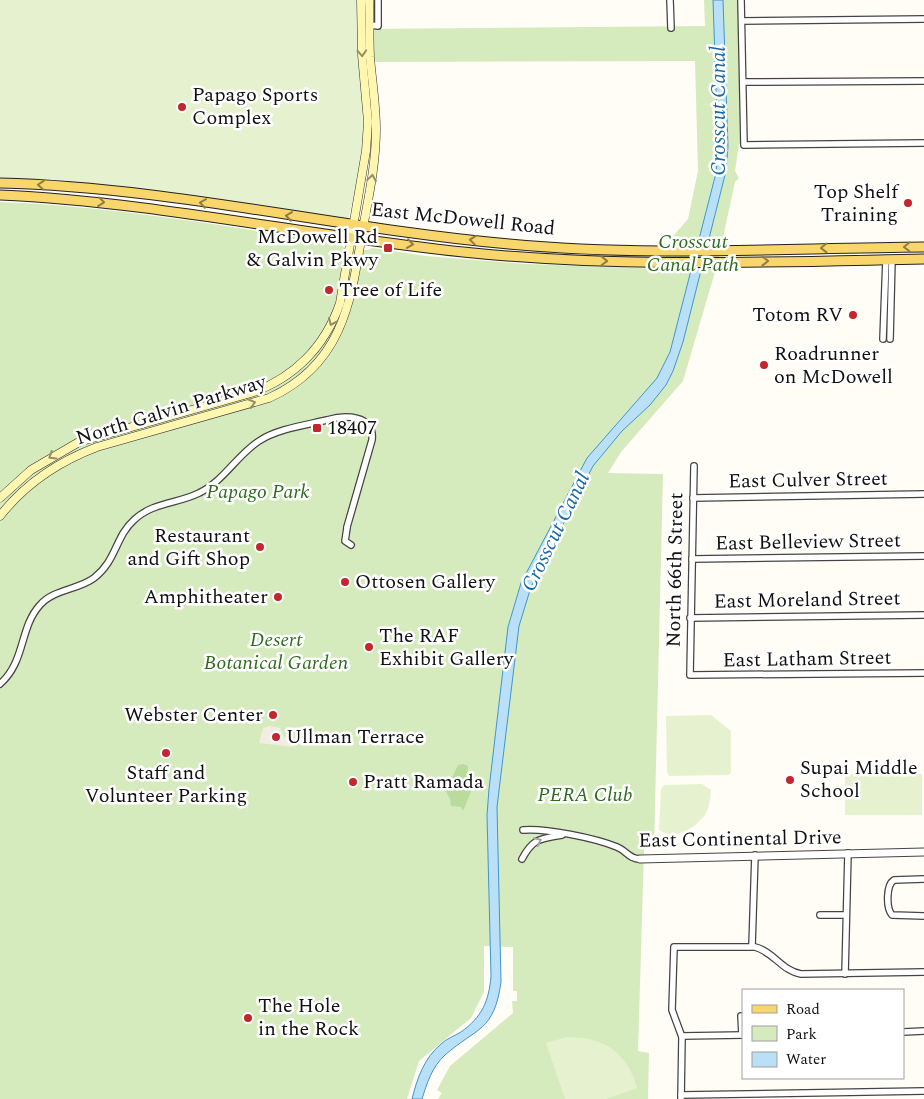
<svg xmlns="http://www.w3.org/2000/svg" width="924" height="1099" font-family="Spectral,serif">
<rect width="100%" height="100%" fill="#fffdf5"/>
<path fill="#d5ebbd" d="M704,0h37l3,145 -5,-1 -4,27 4,7 -4,4 -18,83 -34,116 -62,71 -13,21 55,1 -9,374h-10v3l-6,200 11,2 -1,46h-210l4,-6 -5,-3 13,-24 63,-53 -1,-12h5v-10h-4v-44l-29,-1v46l-13,26 -52,43 -12,38h-407v-897c115,4 228,25 341,42l4,5 23,1 4,-2 54,8 100,8 138,5 4,-27 20,-23 10,-48 -3,-110 -318,1 -19,-3 -1,-30 348,-3z"/>
<path fill="#b9dc9c" d="M463,764l5,2 -1,8 7,1 1,7 -12,29 -2,-4 -10,-1 -1,-7 -9,-17 12,-6 5,-11z"/>
<g fill="#e6f2cf">
<path d="M0,0h358v59l6,76 -2,27 -13,55 -2,2 -243,-34 -104,-7z"/>
<path d="M711,715l20,16v42l-3,2 -59,1 -2,-4 -1,-56z"/>
<rect x="845" y="774" width="77" height="41"/>
<path d="M702,784l9,6c-1,8 -1,16 -5,23 -9,15 -31,28 -47,17l2,-41 3,-4z"/>
<path d="M567,1037c37,0 60,15 70,51l-31,11h-41l-19,-56z"/>
</g>
<path fill="#f1ede2" d="M269,726l11,2 4,9 11,1 -1,9 -35,-4 4,-15z"/>
<path fill="#b9e0f7" stroke="#3f96cf" d="M713,0h10l5,146 -2,25 -43,171 -10,29 -7,14 -16,20 -28,26 -29,35 -62,121 -12,39 -22,181 4,175c-7,50 -24,45 -56,73 -13,12 -18,28 -23,44h-10c5,-20 12,-41 29,-55 5,-5 13,-8 20,-12 21,-15 28,-31 30,-56l-4,-161 2,-26 19,-162 13,-44 66,-125 70,-80 13,-26 46,-179 2,-26z"/>
<g fill="none" stroke-linecap="round" stroke-linejoin="round">
<g stroke="#444" stroke-width="8">
<g id="minor">
<path d="M670,0l1,28"/>
<path d="M741,0l3,145 180,-2"/>
<path d="M742,21l182,-2"/>
<path d="M370,25l8,1v-26"/>
<path d="M743,82l181,-1"/>
<path d="M883,339l3,-80"/>
<path d="M890,339l2,-80"/>
<path d="M694,466l-4,209 234,-2"/>
<path d="M693,498l231,-4"/>
<path d="M347,528l-2,13 6,4"/>
<path d="M692,559l232,-3"/>
<path d="M690,618l234,-3"/>
<path d="M0,684c26,-23 19,-56 40,-79 14,-16 38,-15 54,-27 23,-18 21,-41 40,-58 19,-18 43,-16 65,-27 24,-11 38,-38 60,-52 18,-12 47,-16 68,-21 17,-5 48,-6 45,20l-25,87"/>
<path d="M523,830c23,-2 72,8 94,17 10,4 12,12 23,12"/>
<path d="M522,859c11,-21 18,-20 40,-24"/>
<path d="M924,879l-30,1c-8,5 -8,28 -2,35l32,1"/>
<path d="M820,915h26"/>
<path d="M752,946l3,-91"/>
<path d="M845,974l3,-121"/>
<path d="M741,1016l1,19"/>
<path d="M903,1032l21,-1"/>
<path d="M682,1036l61,-1"/>
<path d="M681,1095l243,-4"/>
<path d="M681,1099l1,-62 -10,-27 2,-63h81c19,5 27,24 46,27l123,-2"/>
</g>
</g>
<g stroke="#444" stroke-width="9">
<path id="tertiary" d="M640,859l284,-7"/>
</g>
<g stroke="#333" stroke-width="9">
<g id="secondary">
<path d="M0,498l31,-28 48,-28 172,-49c43,-15 74,-46 89,-90l26,-152 2,-29 -6,-67 -1,-55"/>
<path d="M0,516c25,-32 60,-55 97,-69l172,-49c75,-34 82,-98 94,-170 6,-33 13,-65 13,-99 0,-24 -4,-48 -6,-72 -1,-19 0,-38 -1,-57"/>
</g>
</g>
<g stroke="#222" stroke-width="11">
<g id="primary">
<path d="M0,183c171,4 339,46 509,61 138,13 277,4 415,3"/>
<path d="M0,195c156,7 308,41 463,57 153,16 308,10 461,7"/>
</g>
</g>
<use href="#minor" stroke="#fff" stroke-width="5.5"/>
<use href="#tertiary" stroke="#fff" stroke-width="7"/>
<use href="#secondary" stroke="#fff6b0" stroke-width="8"/>
<use href="#primary" stroke="#f9d66b" stroke-width="9"/>
</g>
<defs><path id="oneway-chevron" d="M-2-3.5L2.5 0L-2 3.5" fill="none" stroke-width="1.6" stroke-linecap="round" stroke-linejoin="round" transform="scale(1.25)"/></defs>
<g stroke="#948f68">
<use href="#oneway-chevron" transform="translate(362 53) rotate(87)"/>
<use href="#oneway-chevron" transform="translate(372 178) rotate(-81)"/>
<use href="#oneway-chevron" transform="translate(332 322) rotate(114)"/>
<use href="#oneway-chevron" transform="translate(252 403) rotate(-17)"/>
<use href="#oneway-chevron" transform="translate(52 456) rotate(148)"/>
</g>
<g stroke="#917d42">
<use href="#oneway-chevron" transform="translate(41 185) rotate(-176)"/>
<use href="#oneway-chevron" transform="translate(101 202) rotate(6)"/>
<use href="#oneway-chevron" transform="translate(203 203) rotate(-172)"/>
<use href="#oneway-chevron" transform="translate(289 216) rotate(-172)"/>
<use href="#oneway-chevron" transform="translate(473 240) rotate(-174)"/>
<use href="#oneway-chevron" transform="translate(410 244) rotate(8)"/>
<use href="#oneway-chevron" transform="translate(907 247) rotate(179)"/>
<use href="#oneway-chevron" transform="translate(824 248) rotate(179)"/>
<use href="#oneway-chevron" transform="translate(604 261) rotate(2)"/>
<use href="#oneway-chevron" transform="translate(765 261)"/>
</g>
<use stroke="#a0a0a0" href="#oneway-chevron" transform="translate(538 841) rotate(-26)"/>
<g fill="#c4262e" stroke="#fff" stroke-width="2">
<circle cx="182" cy="107" r="5"/>
<circle cx="908" cy="203" r="5"/>
<rect x="383" y="243" width="10" height="10" rx="2.5"/>
<circle cx="329" cy="290" r="5"/>
<circle cx="853" cy="315" r="5"/>
<circle cx="764" cy="365" r="5"/>
<rect x="312" y="423" width="10" height="10" rx="2.5"/>
<circle cx="260" cy="547" r="5"/>
<circle cx="345" cy="582" r="5"/>
<circle cx="278" cy="597" r="5"/>
<circle cx="369" cy="647" r="5"/>
<circle cx="273" cy="715" r="5"/>
<circle cx="276" cy="737" r="5"/>
<circle cx="166" cy="753" r="5"/>
<circle cx="790" cy="780" r="5"/>
<circle cx="353" cy="782" r="5"/>
<circle cx="248" cy="1018" r="5"/>
</g>
<g text-anchor="middle" dominant-baseline="central" stroke-width="5" stroke-linejoin="round" paint-order="stroke">
<g font-size="20" fill="#111" stroke="#fff" text-anchor="start">
<text x="192" y="95">Papago Sports<tspan x="192" dy="23">Complex</tspan></text>
<text x="898" y="192" text-anchor="end">Top Shelf<tspan x="898" dy="23">Training</tspan></text>
<text x="378" y="237" text-anchor="end">McDowell Rd<tspan x="378" dy="23">&amp; Galvin Pkwy</tspan></text>
<text x="339" y="290">Tree of Life</text>
<text x="843" y="315" text-anchor="end">Totom RV</text>
<text x="774" y="354">Roadrunner<tspan x="774" dy="23">on McDowell</tspan></text>
<text x="327" y="428">18407</text>
<text x="250" y="536" text-anchor="end">Restaurant<tspan x="250" dy="23">and Gift Shop</tspan></text>
<text x="355" y="582">Ottosen Gallery</text>
<text x="268" y="597" text-anchor="end">Amphitheater</text>
<text x="379" y="636">The RAF<tspan x="379" dy="23">Exhibit Gallery</tspan></text>
<text x="263" y="715" text-anchor="end">Webster Center</text>
<text x="286" y="737">Ullman Terrace</text>
<text x="800" y="768">Supai Middle<tspan x="800" dy="23">School</tspan></text>
<text x="166" y="773" text-anchor="middle">Staff and<tspan x="166" dy="23">Volunteer Parking</tspan></text>
<text x="363" y="782">Pratt Ramada</text>
<text x="258" y="1006">The Hole<tspan x="258" dy="23">in the Rock</tspan></text>
</g>
<g font-size="20" fill="#111" stroke="#fff">
<text transform="translate(463 219) rotate(6)">East McDowell Road</text>
<text transform="translate(171 410) rotate(-17)">North Galvin Parkway</text>
<text transform="translate(808 480) rotate(-1)">East Culver Street</text>
<text transform="translate(808 542) rotate(-1)">East Belleview Street</text>
<text transform="translate(675 570) rotate(-89)">North 66th Street</text>
<text transform="translate(807 600) rotate(-1)">East Moreland Street</text>
<text transform="translate(807 659) rotate(-1)">East Latham Street</text>
<text transform="translate(740 839) rotate(-1)">East Continental Drive</text>
</g>
<g font-size="20" font-style="italic" fill="#2f6b1f" stroke="#fff">
<text x="693" y="242">Crosscut<tspan x="693" dy="23">Canal Path</tspan></text>
<text x="258" y="492">Papago Park</text>
<text x="276" y="640">Desert<tspan x="276" dy="23">Botanical Garden</tspan></text>
<text x="585" y="795">PERA Club</text>
</g>
<g font-size="21" font-style="italic" fill="#1768a6" stroke="#fff">
<text transform="translate(719 111) rotate(-90)">Crosscut Canal</text>
<text transform="translate(556 532) rotate(-64)">Crosscut Canal</text>
</g>
</g>
<rect x="742" y="989" width="162" height="90" fill="#ffffff" stroke="#a0a0a0"/>
<rect x="752" y="1005" width="25" height="8" fill="#f9d66b" stroke="#a0a0a0"/>
<text x="786" y="1014" font-size="15" fill="#111111">Road</text>
<rect x="752" y="1026" width="25" height="15" fill="#d5ebbd" stroke="#a0a0a0"/>
<text x="786" y="1039" font-size="15" fill="#111111">Park</text>
<rect x="752" y="1052" width="25" height="15" fill="#b9e0f7" stroke="#a0a0a0"/>
<text x="786" y="1064" font-size="15" fill="#111111">Water</text>
</svg>
